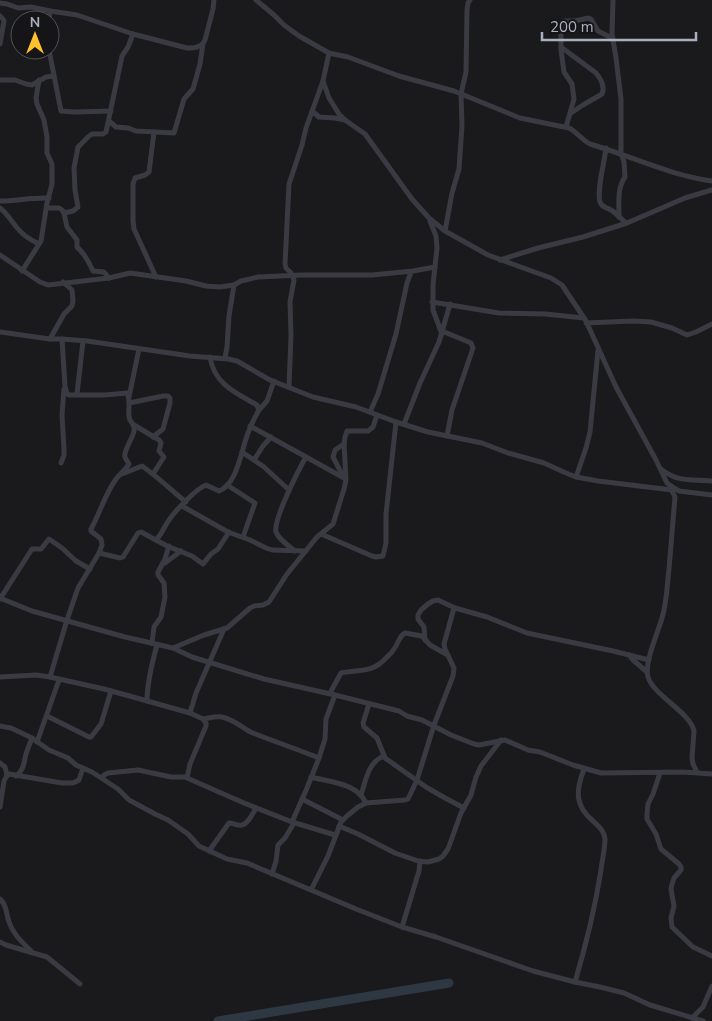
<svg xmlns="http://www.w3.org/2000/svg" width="712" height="1021" font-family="'Nunito Sans',sans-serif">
<rect width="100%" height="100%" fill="#1a1a1c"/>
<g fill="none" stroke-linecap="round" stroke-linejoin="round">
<path stroke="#2e3842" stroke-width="9" d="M218,1021l231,-38"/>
<g stroke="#3a3b42" stroke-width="5">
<path d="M256,0l18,15 10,10 15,11 30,17 19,4 51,19 55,15 66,27 49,10c8,4 13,12 21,16 41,12 79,31 122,37"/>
<path d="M613,0l-1,34 4,24 5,41v54l3,9 1,15c-8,11 -6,26 -6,40"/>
<path d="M0,3l7,1 11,4 13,-1 19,4 27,4 56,19 54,14c7,0 14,0 18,-8l8,-31 1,-9"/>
<path d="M0,16l3,3 1,2 -4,23"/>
<path d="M49,20l1,-9"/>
<path d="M561,47l35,26c5,6 9,14 6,21l-19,11 -12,8"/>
<path d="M49,50l12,61 14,1 36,-1"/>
<path d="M0,80h15l11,4 6,1 14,-8 8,-1"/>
<path d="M323,81l6,17 10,16 6,6 20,14 47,65 17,19 16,13 43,24 63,23 11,7 24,36 30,66 40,73 11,23 7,5 5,3 33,4"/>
<path d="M312,111l7,6 16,1 10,2"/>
<path d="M109,121l7,6 12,1 8,3 38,2 10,-34 9,-10 7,-25 3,-20"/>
<path d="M566,127l8,-28 -2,-15 -8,-12 -3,-22v-26l3,-3h11l13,-3 3,1 7,12 14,7"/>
<path d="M154,132l-5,40 -4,3 -10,3 -2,6v37l1,8 22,48"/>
<path d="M606,148c-1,12 -11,48 -5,56 2,3 6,4 10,6 5,3 10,9 15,13"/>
<path d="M0,201c17,0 32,-4 49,-3"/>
<path d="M0,208c10,8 13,17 22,25 5,5 11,8 17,11"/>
<path d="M47,208h12l3,2 2,3 3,14 10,13v7c8,7 12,15 16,24l11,1 5,6"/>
<path d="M64,213l9,-2 5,-4 -3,-17 -1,-22 4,-21 11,-11 3,-2h11l3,-2 16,-76 6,-9 5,-13"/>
<path d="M430,221l6,15 1,12 -4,37v25l9,24"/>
<path d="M445,231l7,-38 7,-24 3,-43 -1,-32 5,-22 1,-62 1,-7 2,-3"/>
<path d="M0,255l40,27 8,3 61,-7 21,-5 56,8 20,5 14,1 14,-2 7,-4 17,-4 44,-2h70l41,-4 22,-4"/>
<path d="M500,260l38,-12 45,-11 44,-14 58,-25 27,-8"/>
<path d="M22,271l19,-30 6,-38 5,-19v-20l-5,-11v-16l-3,-17 -7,-16 -1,-6 3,-18"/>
<path d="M432,302l67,11 46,1 39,4"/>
<path d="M586,323l47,-2 18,1 21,6 15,7 9,-3 16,-8"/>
<path d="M442,331l29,12 2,5 -21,62 -5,26"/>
<path d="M0,332l50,7h12l25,2 103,15 38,3 9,2 33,19 43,17 43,10 40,15 32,10 54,11 26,10 36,10 22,10 10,4 22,4 74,9"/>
<path d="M50,339l14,-25 8,-8 1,-5 -1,-11 -9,-8"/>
<path d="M225,358l2,-11 2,-31 5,-31"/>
<path d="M289,387l2,-52 -1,-33 4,-22 -3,-7 -5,-5 -1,-4 4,-80 13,-39 4,-17 17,-47 6,-28"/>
<path d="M77,394l6,-53"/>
<path d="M129,397l10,-48"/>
<path d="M129,403l34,-7h5l2,2v5l-7,26 -10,8"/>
<path d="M259,410l8,-9 7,-20"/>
<path d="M370,412l8,-18 18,-60 11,-51 4,-11"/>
<path d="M404,424l16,-41 19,-41 11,-38"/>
<path d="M134,425l25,15 2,3 -2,8 5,6 -11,17"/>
<path d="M250,426l94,52"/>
<path d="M344,444l-9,6 -2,7 11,21"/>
<path d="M242,452l22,15 25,23"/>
<path d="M254,460l9,-14 8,-9"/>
<path d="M61,463l3,-8v-6l-2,-34 2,-26"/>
<path d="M662,470c18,13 30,9 50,11"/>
<path d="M122,474l20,-8c16,11 29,24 44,36"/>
<path d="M576,477l10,-29 4,-16 8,-82"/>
<path d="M227,485l28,18 -12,34"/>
<path d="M670,487l5,10c-2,24 -4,48 -6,72 -2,16 -2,33 -7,49 -4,14 -18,45 -14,59 6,19 42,35 46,54l-2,27 1,6 4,8"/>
<path d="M182,506l46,26 22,8 16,8 6,2 34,1"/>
<path d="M321,534l51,22 4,1 7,-1 3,-13v-29l10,-92"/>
<path d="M156,540c6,-6 8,-13 13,-20 6,-9 28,-32 37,-35l13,6c18,-7 22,-39 28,-55 3,-10 7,-17 12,-26l-2,-5c-21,-12 -43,-21 -47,-48"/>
<path d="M295,551c-6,-5 -16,-11 -19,-19 -3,-12 23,-63 30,-75"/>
<path d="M99,553l21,5 3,-1 15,-24 3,-1 26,14 25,10 11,8 8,-10 7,-5 11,-17"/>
<path d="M165,563l16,-12"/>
<path d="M0,598l32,13 93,26 48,11 19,9 72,22 71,16 64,16 8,5 15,4 29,15 23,9 5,1 26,-5 23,10 12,2 33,13 28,8 82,-1 29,2"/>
<path d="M0,599l32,-50h9l8,-10 13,9 14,13 14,8"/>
<path d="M425,640l-1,-13 -6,-8v-4l3,-5 7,-6 5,-3 5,-1 17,8 32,9 40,16 86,18 36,9"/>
<path d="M152,643l2,-16 7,-10 4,-20 -1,-14 -6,-8v-3l7,-13 4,-13"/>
<path d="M173,648l31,-13 23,-7 23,-20 4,-2 9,-1 6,-3 18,-28 30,-37 16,-13 11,-35 2,-9 -2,-36 1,-7 2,-6h21l5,-4 4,-12"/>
<path d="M629,655l4,5 14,12"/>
<path d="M0,677l36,-2 14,2 54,12 29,8 57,16 13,6 3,4v3l-16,38 -3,14 57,25 48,19 43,13"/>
<path d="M50,677l17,-57 11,-32 21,-35 3,-8 -1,-6 -10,-8v-2c9,-16 14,-35 25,-50 4,-5 10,-10 13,-15 -1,-2 -3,-4 -4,-7 -2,-6 8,-19 9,-26 2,-6 -4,-8 -5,-14 -1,-8 2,-17 -2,-24l-22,2h-36l-2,-1 -2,-8 -3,-47"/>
<path d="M330,693l11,-20c19,-4 30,1 45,-15 3,-3 6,-5 8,-9 5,-6 4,-12 11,-16l17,3 8,9 16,9"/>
<path d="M147,701c0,-19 5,-38 10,-56"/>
<path d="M369,704l-6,19 1,4 13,11 8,20 41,29 19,11 19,10"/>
<path d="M190,713l6,-20 28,-64"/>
<path d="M47,716l42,21h2l10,-13 10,-33"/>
<path d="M203,719c6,-1 13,-3 19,-2 13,3 20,11 31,16 22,9 44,16 66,25"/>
<path d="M0,726l11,2 21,10 17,12 19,8 8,7 16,7 26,17 11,11 26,14 13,6 20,14 11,12 28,13 20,4 109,46 46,18 34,10 97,34 42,11 25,5 24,6 26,12 53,16"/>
<path d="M37,742l22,-62"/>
<path d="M0,763l5,4 2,8"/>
<path d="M660,773l-7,21 -5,10 -1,10v5l9,15 5,15 18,15 2,3v3l-7,8 -2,6 -1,5 3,17 -3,12 1,9 21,20 19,9"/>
<path d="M16,776c8,-6 8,-14 10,-22 2,-6 4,-11 6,-16"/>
<path d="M311,777c19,5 46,6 55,26"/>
<path d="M102,778l2,-3 4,-2 30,-3 33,7h16"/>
<path d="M361,795c5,-15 7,-33 23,-39"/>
<path d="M302,799l41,21"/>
<path d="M0,807l4,-26 2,-4 3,-3 53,9h11l6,-3 4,-12"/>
<path d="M292,822l15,-34 12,-30 6,-19 1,-20 9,-24"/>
<path d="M339,826l19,8 37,19 23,8 10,1 11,-3 4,-3 5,-7 13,-36 10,-18 5,-18 5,-11 20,-26"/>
<path d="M209,851l20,-28c4,0 9,3 13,2 6,-1 11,-12 14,-17"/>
<path d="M272,874l4,-13 2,-16 7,-7 9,-15"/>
<path d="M311,890l17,-34 13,-34 6,-6 11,-9 8,-4 39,-3 3,-1 9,-19 17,-55 19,-49 1,-8 -9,-19 -1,-5 10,-36"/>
<path d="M0,899c7,6 6,15 9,23 4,12 13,20 22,29"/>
<path d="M402,927l17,-56 1,-10"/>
<path d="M0,942l6,3 41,12 33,27"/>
<path d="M575,982c11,-37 20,-74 26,-112 1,-10 4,-20 4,-31 -1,-9 -6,-12 -12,-18 -19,-16 -17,-31 -9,-52"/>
<path d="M692,1018l11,-11 9,-21"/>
</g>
</g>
<g transform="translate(35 35)"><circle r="24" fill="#151417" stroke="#515259"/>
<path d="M0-4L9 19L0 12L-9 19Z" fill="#ffc22f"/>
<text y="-8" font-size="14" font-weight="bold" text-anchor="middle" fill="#abb0bd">N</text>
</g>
<path d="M542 32v8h154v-8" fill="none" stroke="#abb0bd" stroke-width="2.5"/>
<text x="550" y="32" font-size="15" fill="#abb0bd" stroke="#151417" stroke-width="4" paint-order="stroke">200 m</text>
</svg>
